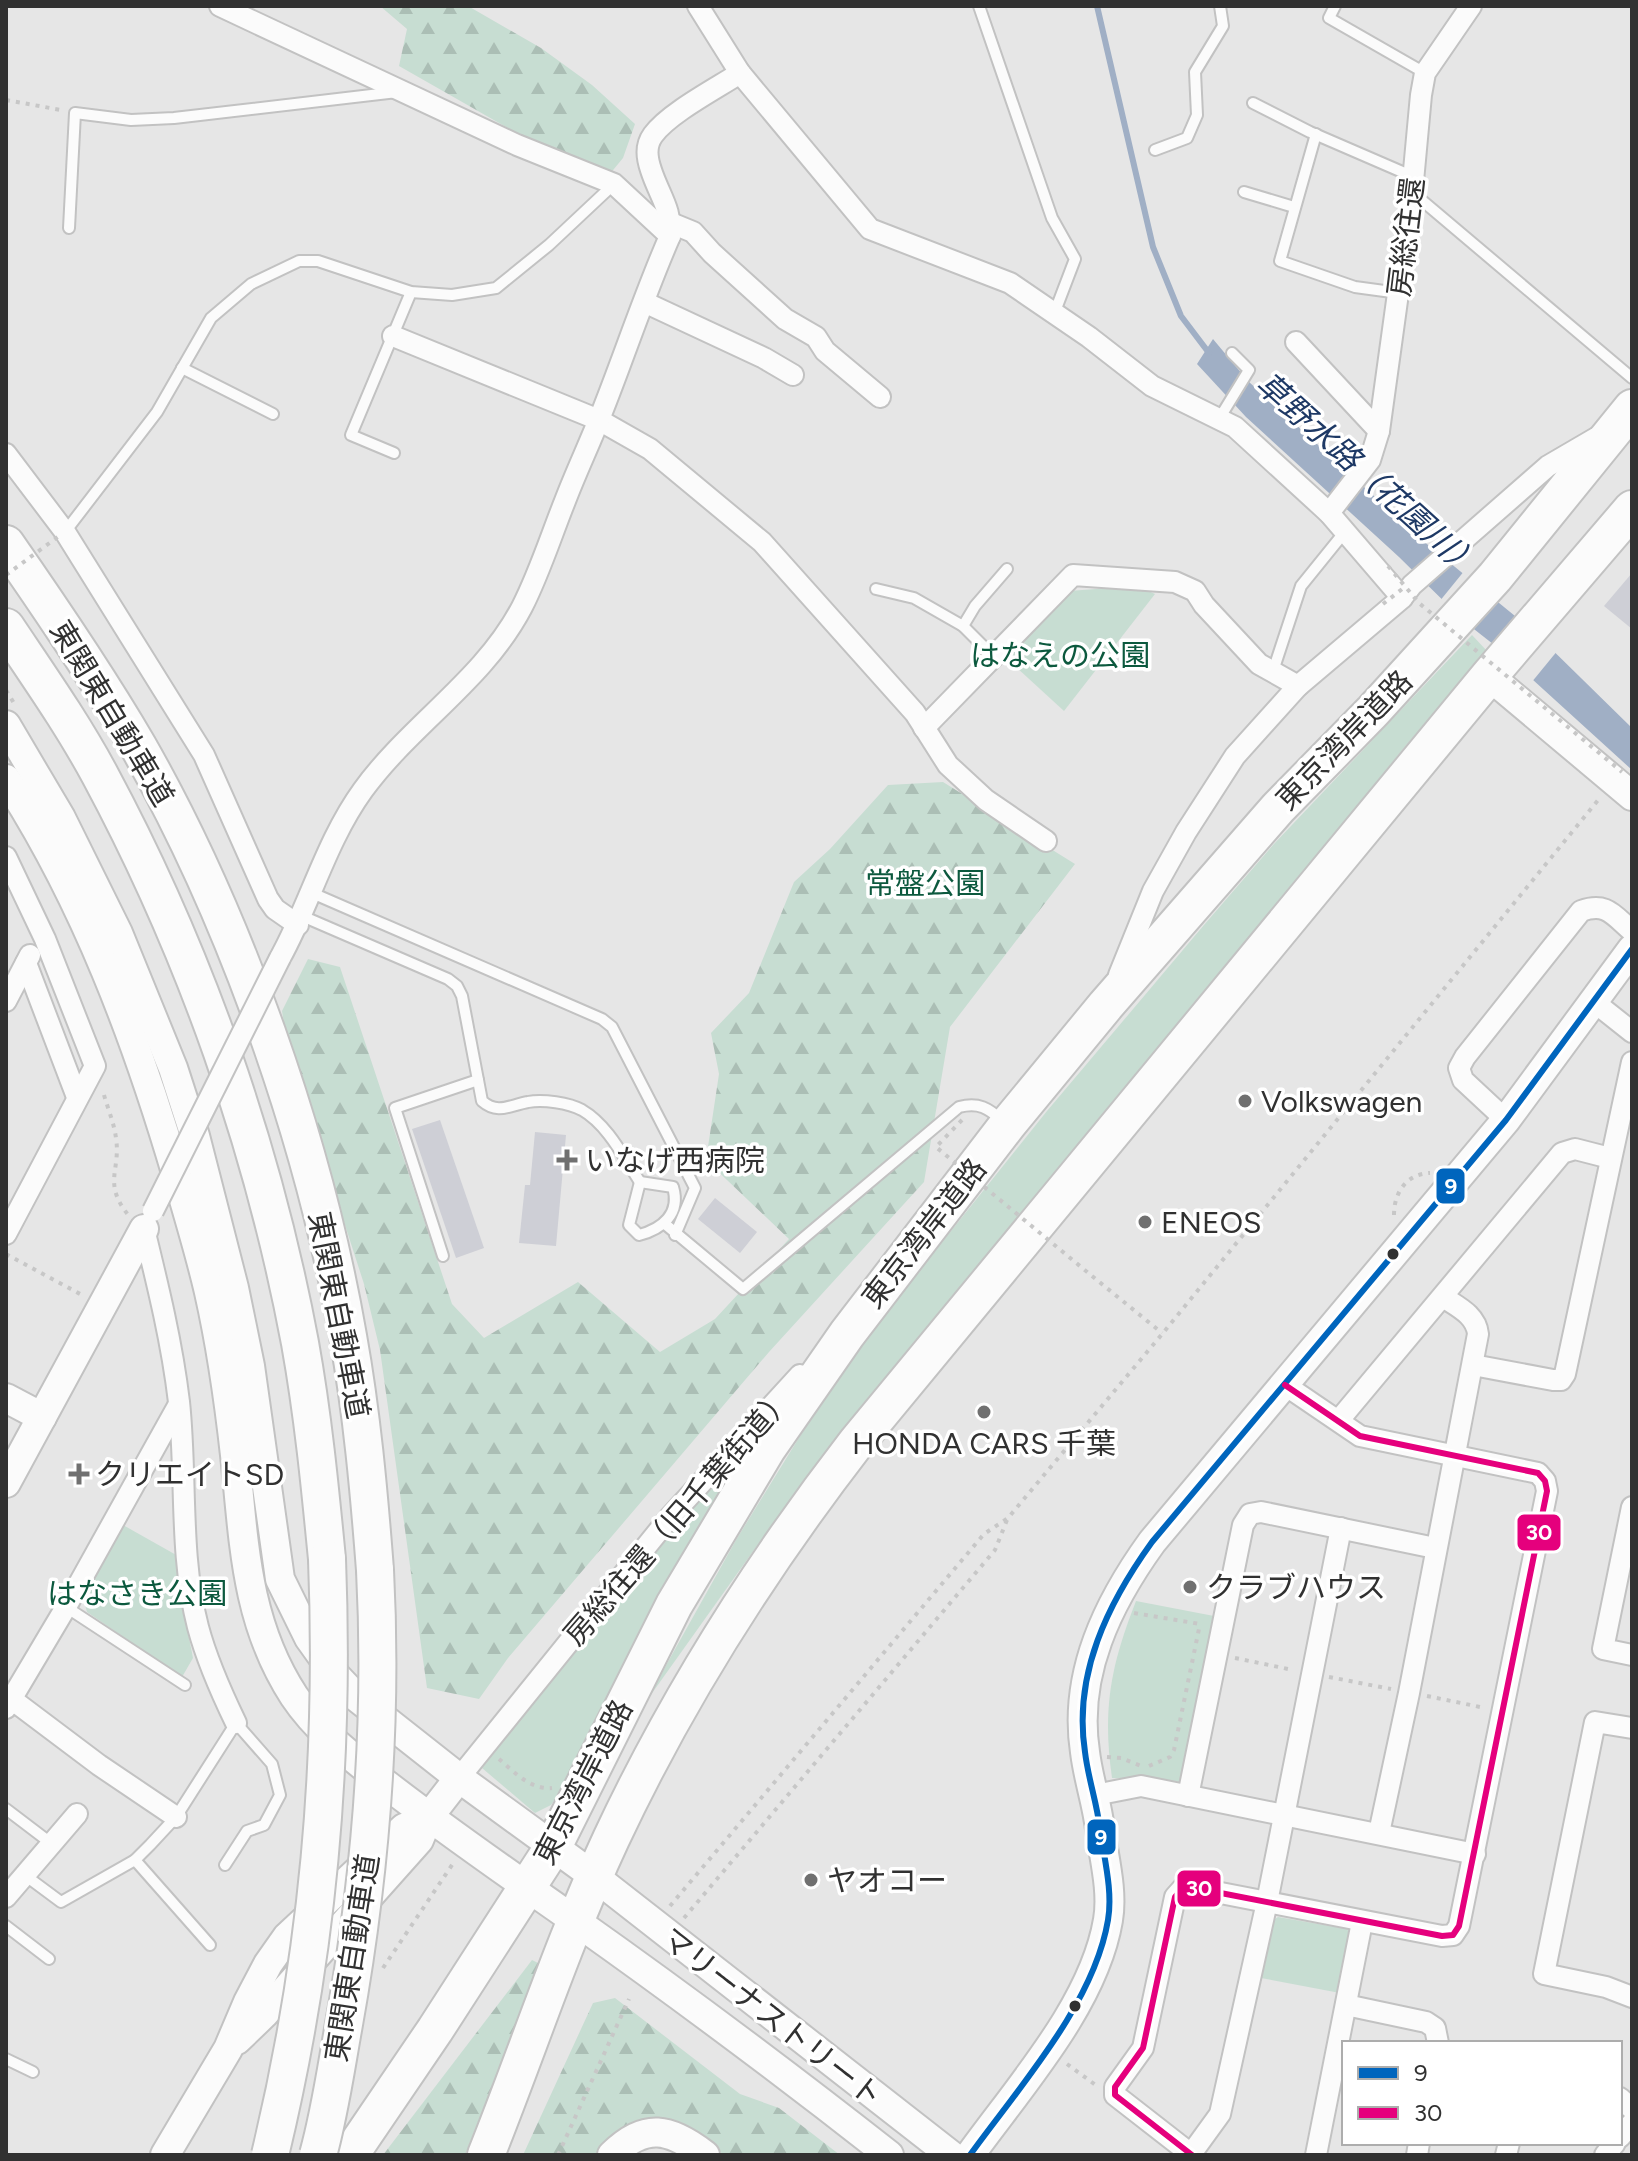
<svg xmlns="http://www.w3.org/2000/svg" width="1638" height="2161" font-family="Figtree,'Noto Sans JP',sans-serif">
<defs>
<pattern id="forest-firs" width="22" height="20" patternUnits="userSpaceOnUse" patternTransform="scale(2)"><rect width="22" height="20" fill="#c7ddd2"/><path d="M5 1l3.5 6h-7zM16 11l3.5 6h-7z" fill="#abbeb5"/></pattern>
</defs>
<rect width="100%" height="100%" fill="#e6e6e6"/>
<g fill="#c7ddd2">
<path d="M1137,586l18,8 -91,117 -59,-54 64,-66z"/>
<path d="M1472,635l15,16 -84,98 -164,205 -400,482 -85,114 -109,153 91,-163 77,-125 62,-89 172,-215 157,-186 69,-80z"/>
<path d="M727,1475l5,7 -172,311 -9,12 -16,8 -53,-45 184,-234 36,-39z"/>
<path d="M123,1525l55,31 3,41 12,61 -11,19 -95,-65 -4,-14z"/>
<path d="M1136,1601l78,15 -34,166 -68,-4c-10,-70 -1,-113 24,-177z"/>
<path d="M1278,1917l69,12 4,6 -11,58 -79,-15 11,-57z"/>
</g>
<g fill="url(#forest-firs)">
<path d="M380,6h88l73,42 51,37 43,39 -12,34 -14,17 -66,-27 -144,-82 8,-37z"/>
<path d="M943,782l132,82 -125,163 -26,155 -155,170 -261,306 -29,41 -52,-11 -47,-338 -16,-66 -76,-236 -6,-37 26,-52 32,8 112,337 32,34 94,-56 82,70 55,-33 74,-80 -83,-79 13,-86 -8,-41 38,-40 45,-111 36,-33 58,-64z"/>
<path d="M532,1960l8,4 -75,191h-82z"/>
<path d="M615,1998l125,96 39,14 61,47h-116l-36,-28 -16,-6 -28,2 -33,15 -16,17h-72l70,-152z"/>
</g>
<path fill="#a0afc5" d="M1213,339l35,42 174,159 109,89 101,99v42l-134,-122 -33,-26 -66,-65 -153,-140 -49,-53z"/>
<g fill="#e6e6e6">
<path d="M1465,570l34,28 -28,34 -32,-30z"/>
<path d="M1544,636l14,14 -27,33 -38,-34z"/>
</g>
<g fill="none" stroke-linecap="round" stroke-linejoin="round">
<path stroke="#a0afc5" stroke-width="6" d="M1097,6l56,241 28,69 28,37"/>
</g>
<g fill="#cecfd6">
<path d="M1632,573v56l-28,-23z"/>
<path d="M440,1120l44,128 -28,10 -44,-129z"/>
<path d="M535,1132l31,3 -10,111 -37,-3 6,-58h5z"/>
<path d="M715,1198l42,34 -17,21 -42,-34z"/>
</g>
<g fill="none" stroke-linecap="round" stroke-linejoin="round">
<g stroke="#c2c2c2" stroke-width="14">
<g id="lane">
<path d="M979,6l73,212 23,41 -21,55"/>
<path d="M1335,6l-6,12 96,55"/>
<path d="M1253,103l57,29 104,45"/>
<path d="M1316,134l-36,127 75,26 44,6"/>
<path d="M1155,150l32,-12 10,-23 -2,-43 28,-46 -3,-20"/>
<path d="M1244,192l50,15"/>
<path d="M1412,192l220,186"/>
<path d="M69,228l6,-115 56,7 43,-2 223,-26"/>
<path d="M182,368l91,46"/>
<path d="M1219,419l30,-49 -17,-17"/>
<path d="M394,453l-43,-18 60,-143"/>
<path d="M65,532l92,-120 54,-94 40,-34 48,-23h19l93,31 41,3 44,-7 53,-43 65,-61"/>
<path d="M876,589l38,9 49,28 31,31"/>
<path d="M963,626l12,-20 32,-37"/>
<path d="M1273,671l28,-85 38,-47"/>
<path d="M312,893l290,126 10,8 83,161 -20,47"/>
<path d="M302,916l146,63 9,7 5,10 20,105c16,14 28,4 46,1 15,-3 41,1 54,8 26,15 42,48 58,72"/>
<path d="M640,1182l33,5c8,27 -11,42 -34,48l-10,-10z"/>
<path d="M665,1224l78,65 216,-182c20,-5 29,1 44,14"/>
<path d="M443,1256l-48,-148 83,-28"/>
<path d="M66,1607l119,78"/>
<path d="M6,1809l46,35"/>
<path d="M135,1860l75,85"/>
<path d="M26,1876l35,26 74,-42 15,-15 26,-28 60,-94 36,41 8,31 -16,30 -17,6 -22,34"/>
<path d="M6,1926l43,33"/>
<path d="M6,2059l27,13"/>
</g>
</g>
<g stroke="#c2c2c2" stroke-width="24">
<g id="street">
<path d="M220,6l297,139 97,39 56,52"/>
<path d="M698,6l42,67 130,156 140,54 79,54 63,49 83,41 94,86 73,85"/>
<path d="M671,223l22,9 19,21 73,66 31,18 9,14 55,46"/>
<path d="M644,302l120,56 29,17"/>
<path d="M393,336l206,84 51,29 112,93 153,171 33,52 38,35 60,41"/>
<path d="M1296,342l83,89"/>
<path d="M6,454l59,78 139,223 64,144 7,10 23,16"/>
<path d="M1329,513l41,-53 9,-29 33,-239 9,-97 4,-22 46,-67"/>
<path d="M924,728l149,-153 102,7 20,9 9,14 55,59 39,22"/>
<path d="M6,857l39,82 50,127 -89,168"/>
<path d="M280,958c30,-54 46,-117 83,-168 48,-66 121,-110 159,-183 17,-33 29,-71 43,-106 11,-29 24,-56 35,-84 24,-60 44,-122 70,-181 2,-27 -11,-41 -19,-66 -4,-12 -6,-24 2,-35 16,-22 64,-47 87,-62"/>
<path d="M26,963l51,134"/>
<path d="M1119,975l34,-84 33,-59 49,-76 63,-70 104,-88 10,-13 136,-119 48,-28"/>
<path d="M6,1001l24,-46"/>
<path d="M1593,1001l39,31"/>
<path d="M1506,1120l-43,-40 -4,-12 6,-11 116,-146c26,-9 32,4 51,20"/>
<path d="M146,1225l-2,4c14,57 28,114 35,173 8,75 0,152 19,225 9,34 23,65 38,96"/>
<path d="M1473,1365l80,15h8l4,-6 67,-312"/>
<path d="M1339,1420l223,-267 13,-4 35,9"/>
<path d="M1632,1507l-29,142 29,6"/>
<path d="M6,1695l93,70 77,52"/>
<path d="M6,1708l60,-101 113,-203"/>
<path d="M1632,1728l-37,-6 -51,252 62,13 26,10"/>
<path d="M459,1778l211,-261 130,-142"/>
<path d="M1095,1795l46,-9 334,68"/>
<path d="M1188,1796l55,-271 7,-11 11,-2 174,36"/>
<path d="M1379,1833l30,-140 69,-359c-2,-19 -20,-27 -35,-37"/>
<path d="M6,1897l71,-83"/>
<path d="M1346,2005l80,17 9,6 3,15"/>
<path d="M1620,2098l12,11"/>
<path d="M1620,2137l12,-14"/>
<path d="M1191,2154l29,-40 47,-212 74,-374"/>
<path d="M1192,2155l-77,-60v-8l28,-39 32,-151 8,-9h12l247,48 11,-1 6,-9 88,-435 -2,-10 -7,-8 -178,-37 -75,-51"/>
<path d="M1316,2155l46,-233"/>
<path d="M1417,2155l2,-12"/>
<path d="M1506,2155l3,-12"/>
<path d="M1605,2155l10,-12"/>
</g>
</g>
<g stroke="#c2c2c2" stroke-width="32">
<g id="secondary">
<path d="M1489,676l143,120"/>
<path d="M6,725l55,93 57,115 55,135 22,68 39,152 16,78 30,213 29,59 28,39 18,19 104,82 136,99 356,278"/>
<path d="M6,779c79,122 130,258 171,397 11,38 23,77 32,116 12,53 20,109 26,163 9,86 10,166 59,241 24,36 59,62 93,89 62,48 126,92 190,137 106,75 210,153 312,233"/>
<path d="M6,1398l36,19"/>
<path d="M6,1483l138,-254"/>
<path d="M237,2040l27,-26 155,-174 9,-22 31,-40"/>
<path d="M165,2155l63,-106 20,-47 20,-38 19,-27 117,-109 24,-10"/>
<path d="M612,2155c33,-33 58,-27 93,0"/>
<path d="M970,2155c49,-68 124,-151 138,-235 5,-29 -4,-62 -8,-91 -3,-26 -12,-51 -15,-77 -12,-78 23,-149 67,-210l354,-422 126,-171"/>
</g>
</g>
<g stroke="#c2c2c2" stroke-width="40">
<g id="highway">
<path d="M6,544c46,66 91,132 132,202 98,172 176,395 210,590 14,78 21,156 27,234"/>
<path d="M6,627c32,48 66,96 94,148 95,177 163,371 200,568 13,72 20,144 27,216"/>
<path d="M350,2155l85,-125 118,-183 121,-242 93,-156 80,-115 161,-210 98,-119 172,-197 95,-97 122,-134 137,-169"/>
<path d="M486,2155c42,-105 77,-213 125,-316 66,-141 150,-273 245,-396l633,-767 143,-167"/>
</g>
</g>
<g stroke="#c7c7c7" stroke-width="4" stroke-dasharray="4 6" stroke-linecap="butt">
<path d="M6,100l55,10"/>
<path d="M6,690l9,15"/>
<path d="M104,1095c4,14 10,28 12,43 5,33 -14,45 13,78"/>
<path d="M1394,1215c0,-22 12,-41 36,-42"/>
<path d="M6,1254l76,41"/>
<path d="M1092,1276l70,57"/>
<path d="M1134,1613l66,11"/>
<path d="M1235,1658l58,12"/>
<path d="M1329,1677l62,12"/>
<path d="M1427,1696l58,12"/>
<path d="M1107,1757l14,1 20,8"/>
<path d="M499,1759c15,13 32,31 53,29"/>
<path d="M1149,1766l21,-9 4,-7 26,-126"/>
<path d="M670,1906l314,-372 24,-16 155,-185 436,-534"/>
<path d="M684,1918l311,-368 12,-30"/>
<path d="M383,1968l71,-106"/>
<path d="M1067,2064l30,22"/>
<path d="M558,2155l71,-156"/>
</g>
<use href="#lane" stroke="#fbfbfb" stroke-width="10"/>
<use href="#street" stroke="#fbfbfb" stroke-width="20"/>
<use href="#secondary" stroke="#fbfbfb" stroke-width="28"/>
<use href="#highway" stroke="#fbfbfb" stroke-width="36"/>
<g stroke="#c2c2c2" stroke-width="24" stroke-linecap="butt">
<path id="street-bridge" d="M153,1211l127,-253"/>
</g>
<g stroke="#c2c2c2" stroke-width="40" stroke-linecap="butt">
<g id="highway-bridge">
<path d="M270,2155c48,-199 65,-392 57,-596"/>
<path d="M318,2155c12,-43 18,-87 26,-131 27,-150 39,-301 31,-454"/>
</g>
</g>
<g stroke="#c7c7c7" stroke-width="4" stroke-dasharray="4 6" stroke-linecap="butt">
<path d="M1388,566l31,37 203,169"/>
<path d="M6,575l53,-39"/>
<path d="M1383,604l23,-18"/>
<path d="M962,1120l-26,27 156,129"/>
</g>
<use href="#street-bridge" stroke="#fbfbfb" stroke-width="20"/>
<use href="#highway-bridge" stroke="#fbfbfb" stroke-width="36"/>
<g stroke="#fff" stroke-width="12">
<path id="bus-1" d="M970,2155c49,-68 124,-151 138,-235 5,-29 -4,-62 -8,-91 -3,-26 -12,-51 -15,-77 -12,-78 23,-149 67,-210l354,-422 126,-171"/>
</g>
<g stroke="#fff" stroke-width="12">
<path id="bus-2" d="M1192,2155l-77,-60v-8l28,-39 32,-151 8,-9h12l247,48 11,-1 6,-9 88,-435 -2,-10 -7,-8 -178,-37 -75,-51"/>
</g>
<use href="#bus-1" stroke="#0065bd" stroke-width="6"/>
<use href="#bus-2" stroke="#e5007d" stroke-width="6"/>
</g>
<g fill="#707070" stroke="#fff" stroke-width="3">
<circle cx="1245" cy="1101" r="8"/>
<path d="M563 1148h8v8h8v8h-8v8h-8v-8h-8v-8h8z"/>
<circle cx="1145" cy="1222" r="8"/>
<circle cx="984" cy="1412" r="8"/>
<path d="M75 1462h8v8h8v8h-8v8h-8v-8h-8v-8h8z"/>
<circle cx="1190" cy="1587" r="8"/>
<circle cx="811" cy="1880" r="8"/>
</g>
<g fill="#313131" stroke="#fff" stroke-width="3">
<circle cx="1393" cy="1254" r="7"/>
<circle cx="1075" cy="2006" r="7"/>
</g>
<g text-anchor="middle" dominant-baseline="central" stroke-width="7" stroke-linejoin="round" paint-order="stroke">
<g font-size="30" fill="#313131" stroke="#fff">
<text transform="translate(1406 237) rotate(-83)">房総往還</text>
<text transform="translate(112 713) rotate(59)">東関東自動車道</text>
<text transform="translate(1344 740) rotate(-46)">東京湾岸道路</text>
<text transform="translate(924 1233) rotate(-52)">東京湾岸道路</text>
<text transform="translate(339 1315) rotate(79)">東関東自動車道</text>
<text transform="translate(678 1516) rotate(-49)">房総往還（旧千葉街道）</text>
<text transform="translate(583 1782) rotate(-63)">東京湾岸道路</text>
<text transform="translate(352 1958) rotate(-81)">東関東自動車道</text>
<text transform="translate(772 2017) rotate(38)">マリーナストリート</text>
</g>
<g font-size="30" fill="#0c593e" stroke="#fff">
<text x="1060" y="655">はなえの公園</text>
<text x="925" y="883">常盤公園</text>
<text x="137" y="1593">はなさき公園</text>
</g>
<g font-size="30" fill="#313131" stroke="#fff" text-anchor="start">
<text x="1261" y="1101">Volkswagen</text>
<text x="585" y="1160">いなげ西病院</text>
<text x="1161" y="1222">ENEOS</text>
<text x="984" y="1443" text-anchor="middle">HONDA CARS 千葉</text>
<text x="95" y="1474">クリエイトSD</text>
<text x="1206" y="1587">クラブハウス</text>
<text x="827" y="1880">ヤオコー</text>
</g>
<g font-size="32" font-style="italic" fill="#1e3965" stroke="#fff">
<text transform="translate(1368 475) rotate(42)">草野水路（花園川）</text>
</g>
</g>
<g stroke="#fff" stroke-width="3">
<rect x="1435" y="1167" width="31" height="38" rx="8" fill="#0065bd"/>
<rect x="1516" y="1513" width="46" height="39" rx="8" fill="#e5007d"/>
<rect x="1086" y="1818" width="31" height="38" rx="8" fill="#0065bd"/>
<rect x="1176" y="1869" width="46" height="39" rx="8" fill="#e5007d"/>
</g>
<g font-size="22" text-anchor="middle" font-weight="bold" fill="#fff">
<text x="1451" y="1194">9</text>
<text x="1539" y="1540">30</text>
<text x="1101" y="1845">9</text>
<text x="1199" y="1896">30</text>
</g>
<rect width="1638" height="2161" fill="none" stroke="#313131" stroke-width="16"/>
<rect x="1342" y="2041" width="280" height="104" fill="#ffffff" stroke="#adadad" stroke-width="2"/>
<rect x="1358" y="2067" width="40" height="12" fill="#0065bd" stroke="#adadad" stroke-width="2"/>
<text x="1414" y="2081" font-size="24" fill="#313131">9</text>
<rect x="1358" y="2107" width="40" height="12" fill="#e5007d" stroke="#adadad" stroke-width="2"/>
<text x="1414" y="2121" font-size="24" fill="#313131">30</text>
</svg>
